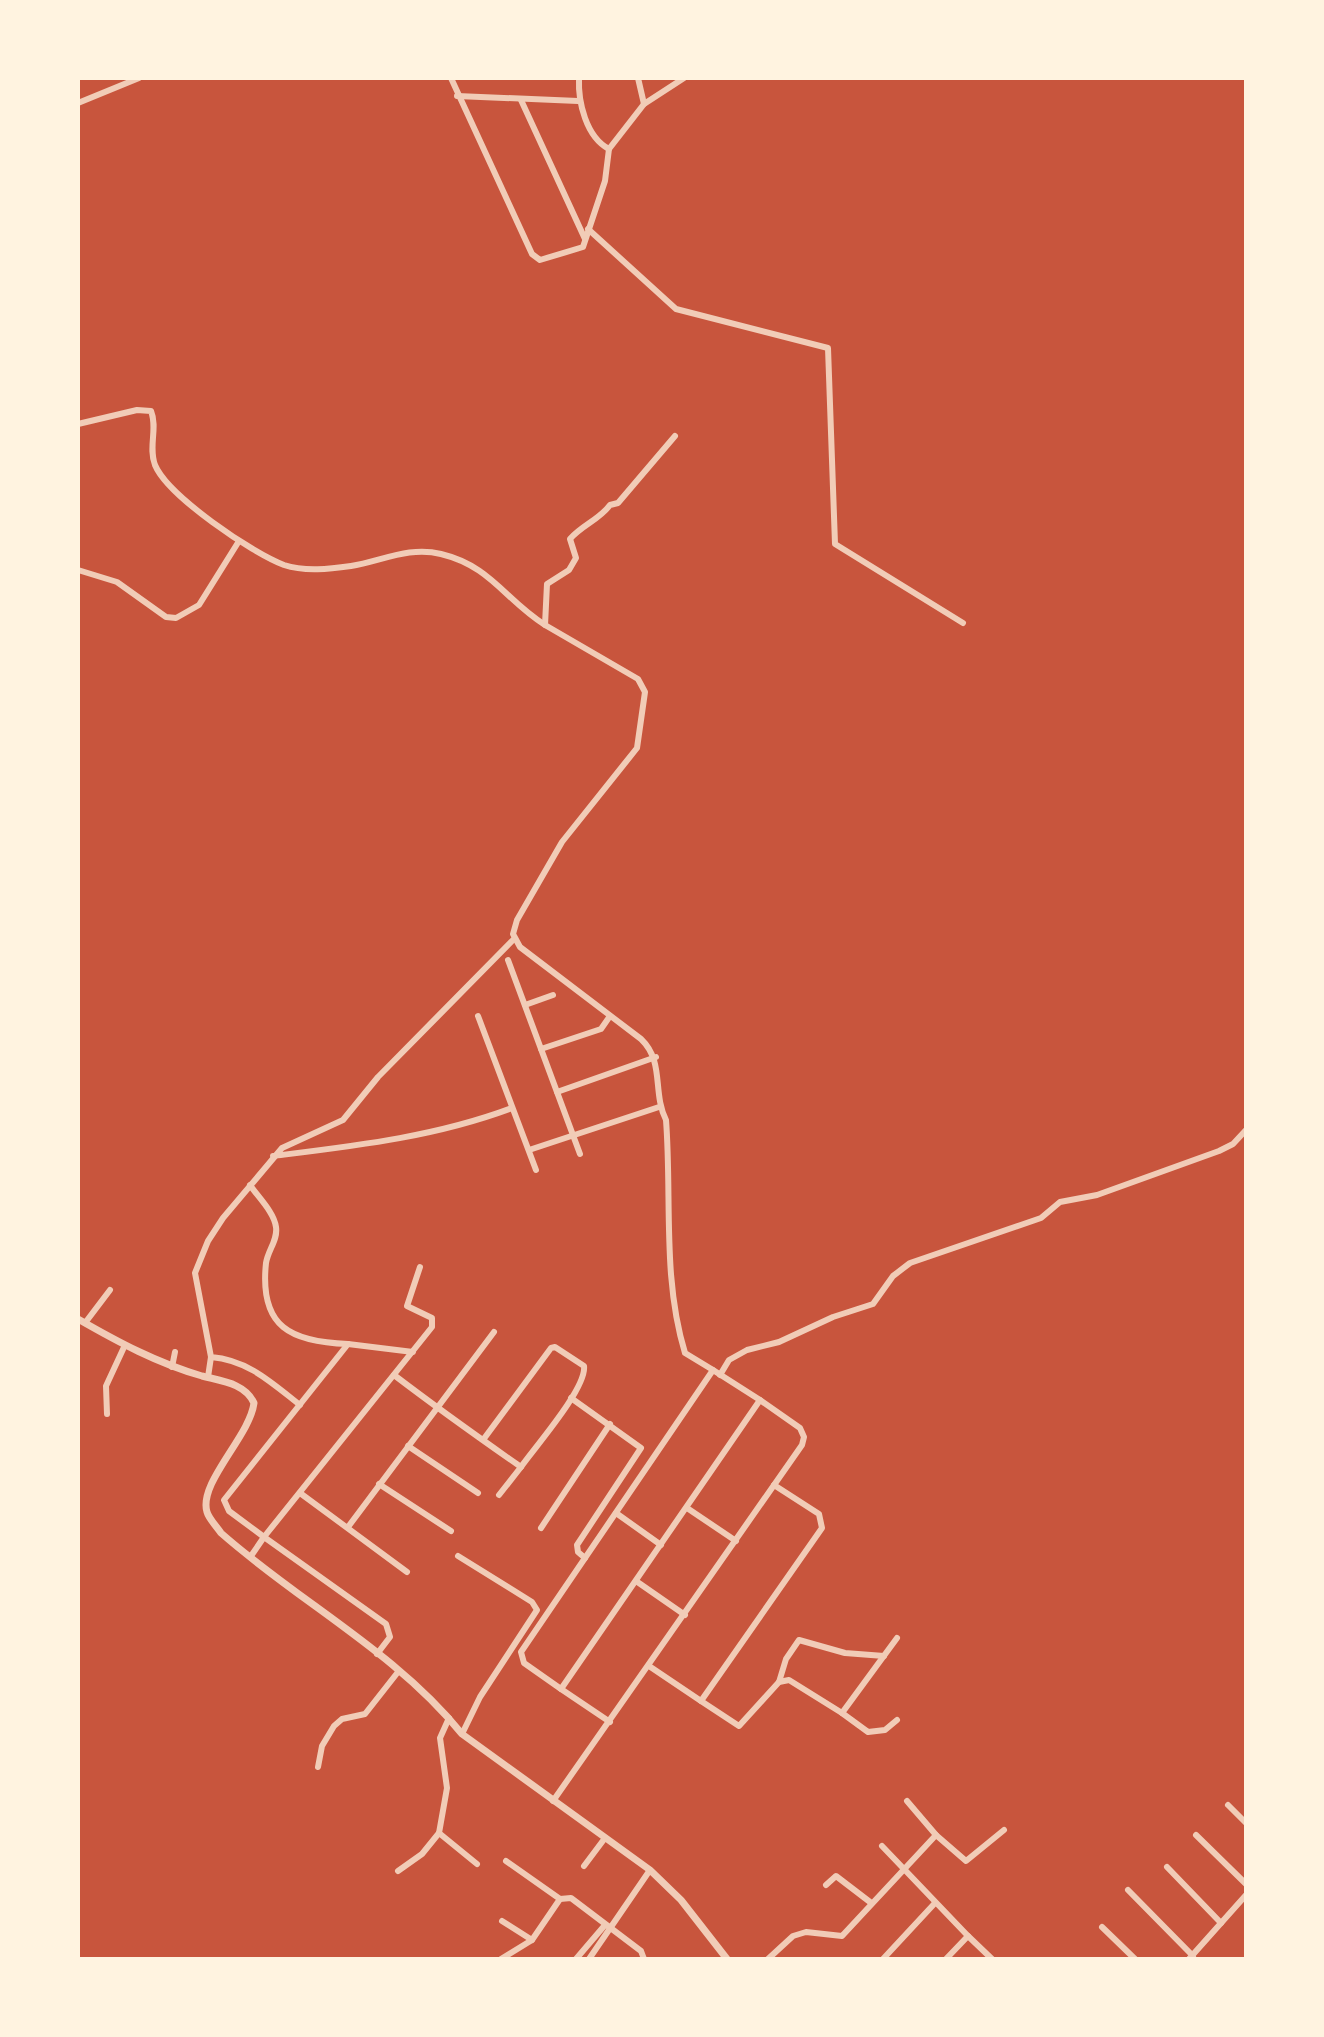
<svg xmlns="http://www.w3.org/2000/svg" width="1324" height="2037" font-family="Spectral,serif">
<rect width="100%" height="100%" fill="#c8553d"/>
<g fill="none" stroke-linecap="round" stroke-linejoin="round">
<g stroke="#f1ccb7" stroke-width="6">
<path d="M451,78l81,176 8,6 43,-13 22,-66 4,-32 35,-45 40,-26"/>
<path d="M579,78c-1,24 7,59 30,71"/>
<path d="M638,78l6,26"/>
<path d="M457,96l121,5"/>
<path d="M521,100l64,139"/>
<path d="M78,103l61,-25"/>
<path d="M588,229l88,80 152,39 7,196 128,79"/>
<path d="M78,424l59,-14 14,1c7,17 -3,36 4,54 13,31 97,88 129,100 21,7 46,4 67,1 31,-5 58,-20 90,-12 50,12 64,46 104,71"/>
<path d="M675,436l-57,67 -8,2c-11,15 -28,20 -40,34l6,19 -7,12 -22,14 -2,41 93,54 7,13 -8,56 -75,94 -45,78 -4,14 7,13 121,92c24,23 11,53 25,81 6,77 -4,158 19,233l28,17"/>
<path d="M78,570l39,12 49,35 10,1 23,-13 40,-64"/>
<path d="M508,960l72,194"/>
<path d="M525,1005l28,-10"/>
<path d="M478,1016l58,154"/>
<path d="M541,1049l60,-20 9,-13"/>
<path d="M557,1092l99,-35"/>
<path d="M529,1150l130,-43"/>
<path d="M273,1156c81,-10 162,-19 239,-48"/>
<path d="M250,1185c8,12 24,27 26,42 2,13 -8,23 -10,36 -7,65 26,79 82,81"/>
<path d="M85,1323l25,-33"/>
<path d="M172,1367l3,-15"/>
<path d="M394,1375c42,32 84,62 127,92 14,-20 66,-79 63,-101l-29,-19 -4,1 -68,92"/>
<path d="M720,1375l9,-15 18,-10 32,-8 54,-25 40,-13 20,-28 17,-13 131,-45 19,-16 37,-7 122,-44 14,-7 13,-14"/>
<path d="M208,1377l3,-20"/>
<path d="M571,1398l70,50 -64,97 1,7 7,6"/>
<path d="M300,1405c-28,-22 -52,-45 -89,-48l-16,-84 13,-32 15,-23 59,-70 61,-28 35,-43 136,-138"/>
<path d="M107,1414l-1,-28 19,-41"/>
<path d="M408,1446l70,47"/>
<path d="M379,1484l72,47"/>
<path d="M774,1485l45,29 3,14 -121,173 38,25 40,-44 10,-2 53,33 55,-75"/>
<path d="M300,1493l107,79"/>
<path d="M499,1495l22,-28"/>
<path d="M687,1508l49,33"/>
<path d="M616,1513l45,32"/>
<path d="M348,1527l146,-195"/>
<path d="M541,1528l69,-104"/>
<path d="M251,1556l13,-19 -35,-26 -5,-11 124,-156 65,8"/>
<path d="M458,1556l74,46 5,8 -57,87 -18,37"/>
<path d="M636,1581l49,34"/>
<path d="M377,1654l13,-17 -4,-13 -122,-87 168,-210v-9l-25,-12 13,-39"/>
<path d="M649,1666l52,35"/>
<path d="M779,1682l7,-23 13,-19 46,13 39,3"/>
<path d="M561,1689l-37,-26 -3,-11 192,-282 47,30"/>
<path d="M842,1713l26,19 17,-2 12,-10"/>
<path d="M449,1718l-9,20 7,50 -8,45 38,31"/>
<path d="M318,1767l4,-21 12,-20 8,-7 23,-5 33,-42"/>
<path d="M553,1801l249,-356 2,-8 -4,-9 -40,-28 -199,289 49,33"/>
<path d="M907,1801l29,34"/>
<path d="M1228,1805l18,18"/>
<path d="M1196,1835l50,49"/>
<path d="M882,1846l86,90"/>
<path d="M584,1866l21,-28"/>
<path d="M1167,1867l54,56"/>
<path d="M398,1871l24,-17 17,-21"/>
<path d="M826,1885l10,-9 34,26"/>
<path d="M1128,1890l65,66"/>
<path d="M560,1899l11,-1 70,53 3,8"/>
<path d="M502,1921l30,19"/>
<path d="M1102,1927l33,32"/>
<path d="M501,1959l31,-19 28,-41 -54,-38"/>
<path d="M576,1959l29,-34"/>
<path d="M589,1959l61,-89"/>
<path d="M768,1959l25,-23 13,-4 36,4 94,-101 30,26 38,-31"/>
<path d="M883,1959l52,-56"/>
<path d="M946,1959l22,-23 24,23"/>
<path d="M1189,1959l57,-64"/>
</g>
<path stroke="#f1ccb7" stroke-width="7" d="M78,1319c40,23 79,44 124,57 19,5 43,7 52,27 -4,33 -56,80 -47,109 2,7 10,15 14,21 78,69 175,119 241,201l188,136 31,30 46,59"/>
</g>
<rect width="1324" height="2037" fill="none" stroke="#fff3e0" stroke-width="160"/>
</svg>
